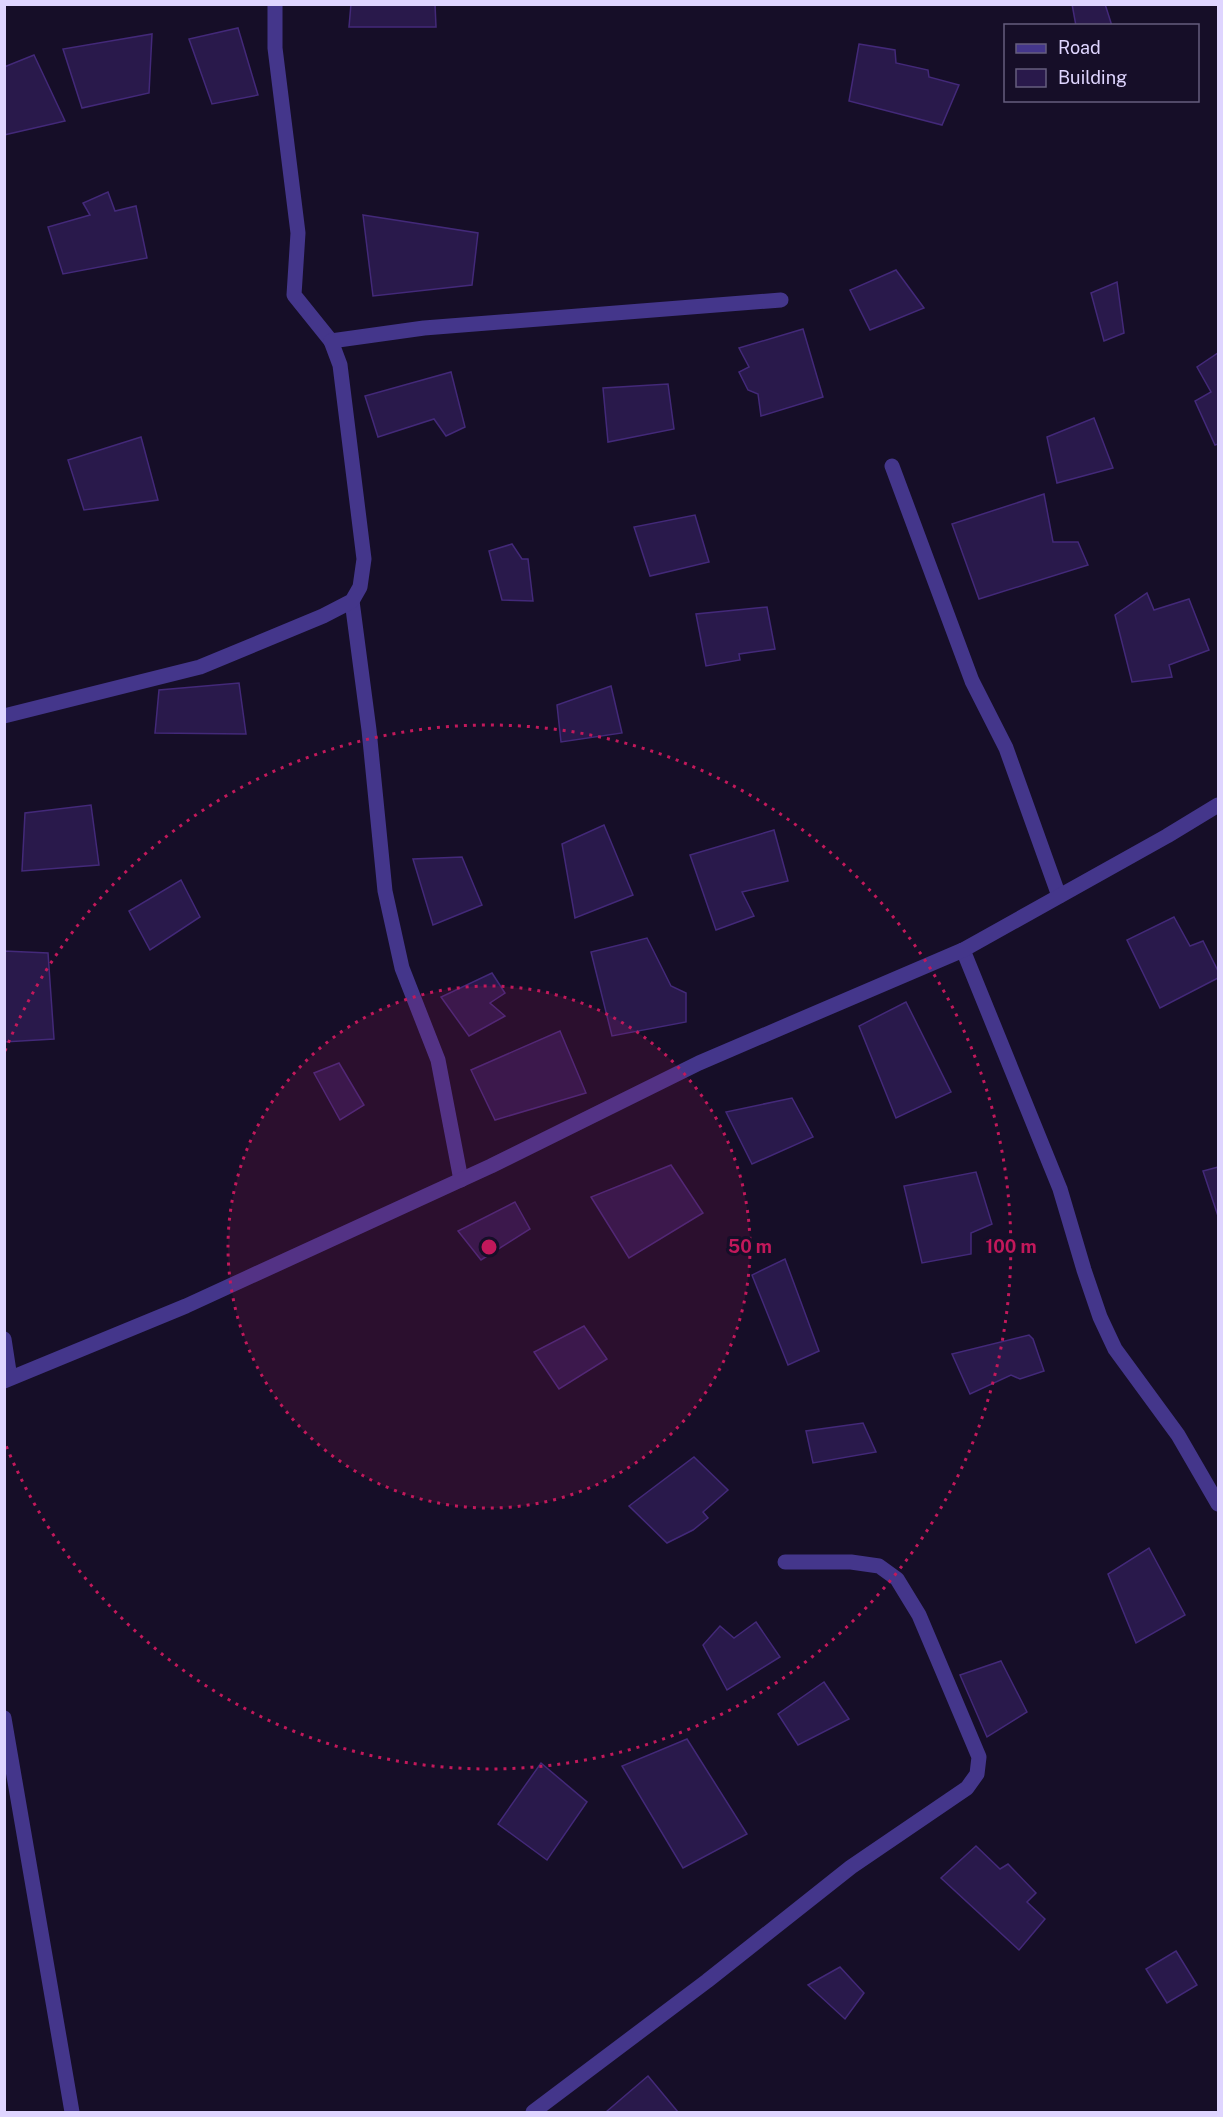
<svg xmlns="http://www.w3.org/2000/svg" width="1223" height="2117" font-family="'Public Sans',sans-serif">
<rect width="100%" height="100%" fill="#160e28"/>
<g fill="#29194b" stroke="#432979" stroke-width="1.5">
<path d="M351,4h84l1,23h-87z"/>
<path d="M1072,4h33l7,22h-36z"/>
<path d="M238,28l20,67 -46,9 -23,-65z"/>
<path d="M152,34l-3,59 -67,15 -19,-59z"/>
<path d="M859,44l36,6 1,13 32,7 1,7 30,8 -17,40 -93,-24z"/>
<path d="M34,55l31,66 -61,14v-68z"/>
<path d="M108,192l7,19 21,-5 11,52 -84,16 -15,-47 42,-12 -7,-12z"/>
<path d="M363,215l115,18 -6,52 -99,11z"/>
<path d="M896,270l28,38 -54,22 -20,-40z"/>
<path d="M1117,282l7,51 -20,8 -13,-48z"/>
<path d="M803,329l20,68 -62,19 -3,-22 -10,-4 -9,-18 10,-5 -10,-19z"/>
<path d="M1218,353v91l-3,1 -20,-44 16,-9 -14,-25z"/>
<path d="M451,372l14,55 -19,9 -12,-17 -56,18 -13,-41z"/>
<path d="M668,384l6,45 -66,13 -5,-54z"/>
<path d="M1094,418l19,50 -56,15 -10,-46z"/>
<path d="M141,437l17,63 -74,10 -16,-50z"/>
<path d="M1044,494l9,48h25l10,23 -109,34 -27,-75z"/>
<path d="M695,515l14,47 -59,14 -16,-49z"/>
<path d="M512,544l10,15h6l5,42 -31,-1 -13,-49z"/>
<path d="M1147,593l7,17 35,-11 20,51 -40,15 3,12 -40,5 -17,-67z"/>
<path d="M767,607l8,42 -36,5 1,6 -34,6 -10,-52z"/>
<path d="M239,683l7,51 -91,-1 4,-43z"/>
<path d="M611,686l11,47 -61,9 -4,-37z"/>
<path d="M91,805l8,60 -77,6 3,-58z"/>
<path d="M604,825l29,70 -58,23 -13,-74z"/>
<path d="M774,830l14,51 -46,11 12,24 -38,14 -26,-75z"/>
<path d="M462,857l20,48 -49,20 -20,-66z"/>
<path d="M181,880l19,37 -50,33 -21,-39z"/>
<path d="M1174,917l16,29 13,-5 15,30v7l-58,30 -33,-68z"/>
<path d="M647,938l24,48 15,7v29l-74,14 -21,-84z"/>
<path d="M4,951l44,2 6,86 -50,3z"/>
<path d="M492,973l13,20 -15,10 15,13 -36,20 -28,-39z"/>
<path d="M906,1002l45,90 -55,26 -37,-92z"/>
<path d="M560,1031l26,62 -91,27 -24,-50z"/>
<path d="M339,1063l25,42 -24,15 -26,-47z"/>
<path d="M792,1098l21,39 -61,27 -26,-52z"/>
<path d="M671,1165l32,48 -74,45 -38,-61z"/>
<path d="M1218,1167v49l-15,-45z"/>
<path d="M976,1172l16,52 -21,9v21l-49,9 -18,-77z"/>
<path d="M515,1202l15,27 -49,31 -23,-29z"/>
<path d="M785,1259l34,92 -31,14 -36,-90z"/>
<path d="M584,1326l23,33 -48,30 -25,-37z"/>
<path d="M1029,1335l4,4 11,32 -24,8 -9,-4 -41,19 -18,-40z"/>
<path d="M863,1423l13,29 -63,11 -7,-32z"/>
<path d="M694,1457l34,33 -25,22 5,6 -15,12 -26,13 -38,-37z"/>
<path d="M1149,1548l36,67 -49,28 -28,-69z"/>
<path d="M756,1622l24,35 -53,33 -24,-45 17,-19 14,12z"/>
<path d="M1001,1661l26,51 -40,25 -27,-62z"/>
<path d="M824,1682l25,37 -51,26 -20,-31z"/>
<path d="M687,1739l60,95 -64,34 -61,-102z"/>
<path d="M541,1763l46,39 -40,58 -49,-36z"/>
<path d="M976,1846l24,23 8,-5 28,29 -9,9 18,17 -26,31 -78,-72z"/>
<path d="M1176,1951l21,34 -30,18 -21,-34z"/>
<path d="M840,1967l24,26 -19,26 -37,-34z"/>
<path d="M648,2076l30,36h-72z"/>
</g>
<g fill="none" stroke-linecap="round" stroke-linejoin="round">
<g stroke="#44368b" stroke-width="15">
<path d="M275,4v44l23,185 -4,62 37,46"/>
<path d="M892,466l80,215 34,67 53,148"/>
<path d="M352,601l17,129 16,161 17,77 36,92 23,120"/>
<path d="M4,716l196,-49 123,-51 29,-15 8,-14 4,-28 -24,-194 -9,-24 93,-13 357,-28"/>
<path d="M963,950l97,239 24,81 16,47 15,32 63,86 40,69"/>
<path d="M4,1339l6,39"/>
<path d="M4,1381l182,-75 305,-140 208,-103 264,-113 204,-114 51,-31"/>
<path d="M4,1718l68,394"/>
<path d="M533,2112l174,-131 144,-114 116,-79 10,-14 2,-17 -60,-142 -22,-36 -18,-13 -28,-4h-66"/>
</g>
</g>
<circle cx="489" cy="1247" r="261" fill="#c2185b" fill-opacity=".12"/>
<g fill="none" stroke="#c2185b" stroke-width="3" stroke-dasharray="3 6">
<circle cx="489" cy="1247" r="261"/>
<path d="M5 1051A522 522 0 1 1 5 1443"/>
</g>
<circle cx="489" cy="1247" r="9" fill="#c2185b" stroke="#160e28" stroke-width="3"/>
<g font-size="18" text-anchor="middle" font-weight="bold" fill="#c2185b" stroke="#160e28" stroke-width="6" stroke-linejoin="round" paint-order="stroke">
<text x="750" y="1253">50 m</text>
<text x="1011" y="1253">100 m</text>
</g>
<rect width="1223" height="2117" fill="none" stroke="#dfd5ff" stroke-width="12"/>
<rect x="1004" y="24" width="195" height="78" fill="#160e28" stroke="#665e7e" stroke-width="1.5"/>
<rect x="1016" y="44" width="30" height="9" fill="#44368b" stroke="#665e7e" stroke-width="1.5"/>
<text x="1058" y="54" font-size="18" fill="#dfd5ff">Road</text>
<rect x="1016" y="69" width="30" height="18" fill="#29194b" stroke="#665e7e" stroke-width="1.5"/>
<text x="1058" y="84" font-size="18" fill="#dfd5ff">Building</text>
</svg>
